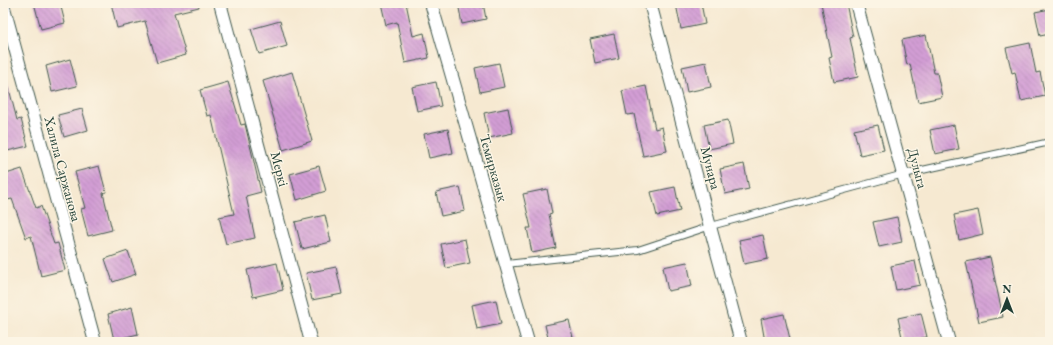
<svg xmlns="http://www.w3.org/2000/svg" width="1053" height="345" font-family="'EB Garamond',serif">
<defs>
<pattern id="building-back-hatch" width="6" height="6" patternUnits="userSpaceOnUse"><rect width="6" height="6" fill="#d39ed5"/><path d="M-1 5l2 2M0 0l6 6M5-1l2 2" fill="none" stroke="#ab82ae"/></pattern>
</defs>
<rect width="100%" height="100%" fill="#fcf5e5"/>
<filter id="ink" filterUnits="userSpaceOnUse"><feTurbulence type="fractalNoise" baseFrequency=".025" numOctaves="2"/><feDisplacementMap in="SourceGraphic" scale="8" xChannelSelector="R" yChannelSelector="G"/><feConvolveMatrix kernelMatrix="1 2 1 2 8 2 1 2 1" color-interpolation-filters="sRGB"/></filter>
<filter id="wash" filterUnits="userSpaceOnUse"><feTurbulence type="fractalNoise" baseFrequency=".012" numOctaves="4" result="noise"/><feDisplacementMap in="SourceGraphic" scale="16" xChannelSelector="R" yChannelSelector="G"/><feGaussianBlur stdDeviation="0.9" result="paint"/><feColorMatrix in="noise" values="0 0 0 0 0 0 0 0 0 0 0 0 0 0 0 0 0 1.4 0 .05"/><feComposite in="paint" operator="in"/></filter>
<g filter="url(#wash)">
<rect width="100%" height="100%" fill="#f6e9d1"/>
<g id="blocks">
<g fill="url(#building-back-hatch)">
<path d="M34,3h26l5,20 -24,6z"/>
<path d="M111,3h87l1,4 -25,6 12,42 -29,8 -12,-42 -28,7z"/>
<path d="M381,3h25l7,33 11,-3 5,25 -24,5 -8,-41 -11,3z"/>
<path d="M458,3h25l3,16 -24,5z"/>
<path d="M683,3h18l4,21 -24,5 -5,-25z"/>
<path d="M821,3h25l7,34 -3,1 8,39 -24,5 -5,-24 3,-1z"/>
<path d="M1050,9v25l-10,2 -5,-24z"/>
<path d="M280,21l7,25 -28,8 -8,-25z"/>
<path d="M614,34l5,24 -24,5 -5,-24z"/>
<path d="M926,35l8,38h3l5,24 -24,5 -8,-38 -3,1 -5,-25z"/>
<path d="M1030,43l6,30 4,-1 5,24 -24,5 -6,-29 -3,1 -6,-25z"/>
<path d="M70,59l7,27 -25,6 -6,-26z"/>
<path d="M706,62l5,25 -24,5 -5,-25z"/>
<path d="M499,63l5,24 -24,5 -5,-24z"/>
<path d="M292,72l20,69 -29,9 -20,-69z"/>
<path d="M3,81h4l10,39 4,-1 7,27 -25,6z"/>
<path d="M228,82l13,43 4,-1 16,68 -15,4 9,42 -29,6 -7,-27 15,-3 -23,-99 -4,1 -7,-26z"/>
<path d="M436,82l5,24 -24,5 -5,-24z"/>
<path d="M646,86l9,43 7,-2 5,24 -24,5 -9,-42 -7,1 -5,-24z"/>
<path d="M508,108l5,25 -24,5 -5,-25z"/>
<path d="M82,109l6,21 -24,7 -6,-22z"/>
<path d="M728,120l5,24 -24,5 -5,-24z"/>
<path d="M878,125l6,25 -24,5 -6,-25z"/>
<path d="M954,125l5,24 -24,5 -5,-24z"/>
<path d="M448,129l5,24 -24,5 -5,-24z"/>
<path d="M744,164l5,25 -24,5 -5,-25z"/>
<path d="M99,166l7,26 -3,1 9,37 -24,6 -7,-27 4,-1 -10,-36z"/>
<path d="M319,166l7,25 -29,9 -7,-26z"/>
<path d="M22,169l14,39 5,-2 13,38 4,-1 7,27 -24,6 -10,-40 -5,2 -14,-39 -5,1 -4,-12v-13z"/>
<path d="M460,187l5,24 -24,5 -5,-24z"/>
<path d="M675,187l5,24 -23,5 -6,-24z"/>
<path d="M547,189l5,24 -3,1 7,34 -24,5 -5,-25h4l-8,-34z"/>
<path d="M978,210l5,24 -24,6 -5,-25z"/>
<path d="M325,215l6,27 -29,7 -7,-27z"/>
<path d="M897,217l5,25 -23,5 -6,-25z"/>
<path d="M763,235l5,24 -24,5 -5,-24z"/>
<path d="M465,239l5,24 -24,5 -5,-24z"/>
<path d="M128,251l8,23 -23,8 -8,-23z"/>
<path d="M990,257l13,60 -24,5 -13,-60z"/>
<path d="M915,261l5,24 -24,5 -5,-24z"/>
<path d="M687,262l5,24 -24,5 -5,-24z"/>
<path d="M277,263l6,27 -30,7 -6,-27z"/>
<path d="M336,267l6,27 -30,6 -6,-27z"/>
<path d="M496,300l5,24 -24,5 -5,-24z"/>
<path d="M132,307l6,27 -24,6 -6,-26z"/>
<path d="M921,313l6,24 -24,5 -5,-24z"/>
<path d="M784,314l6,25 -25,3 -4,-23z"/>
<path d="M569,320l5,22h-25l-4,-17z"/>
</g>
</g>
</g>
<g filter="url(#ink)">
<use href="#blocks" fill-opacity="0" stroke="#3f574c" stroke-width="1"/>
<g fill="none" stroke-linecap="round" stroke-linejoin="round">
<g stroke="#3f574c" stroke-width="8">
<path id="service" d="M506,264l132,-14 73,-24 193,-52 146,-32"/>
</g>
<g stroke="#3f574c" stroke-width="14">
<g id="minor">
<path d="M220,3l91,339"/>
<path d="M431,3l97,339"/>
<path d="M650,3l91,339"/>
<path d="M856,3l93,339"/>
<path d="M3,4l92,338"/>
</g>
</g>
<use href="#service" stroke="#fff" stroke-width="6"/>
<use href="#minor" stroke="#fff" stroke-width="12"/>
</g>
</g>
<g text-anchor="middle" dominant-baseline="central" stroke-width="3" stroke-linejoin="round" paint-order="stroke">
<g font-size="14" fill="#1f3d34" stroke="#fcf5e5">
<text transform="translate(494 168) rotate(74)">Темирказык</text>
<text transform="translate(711 168) rotate(75)">Мунара</text>
<text transform="translate(918 168) rotate(75)">Дулыга</text>
<text transform="translate(63 169) rotate(75)">Халила Саржанова</text>
<text transform="translate(280 169) rotate(75)">Меркі</text>
</g>
</g>
<rect width="1053" height="345" fill="none" stroke="#fcf5e5" stroke-width="16"/>
<g transform="translate(1007 299)" stroke="#fcf5e5" stroke-width="3" paint-order="stroke">
<path d="M0-3L7 15L0 10L-7 15Z" fill="#1f3d34"/>
<text y="-6" font-size="11" font-weight="bold" text-anchor="middle" fill="#1f3d34">N</text>
</g>
</svg>
